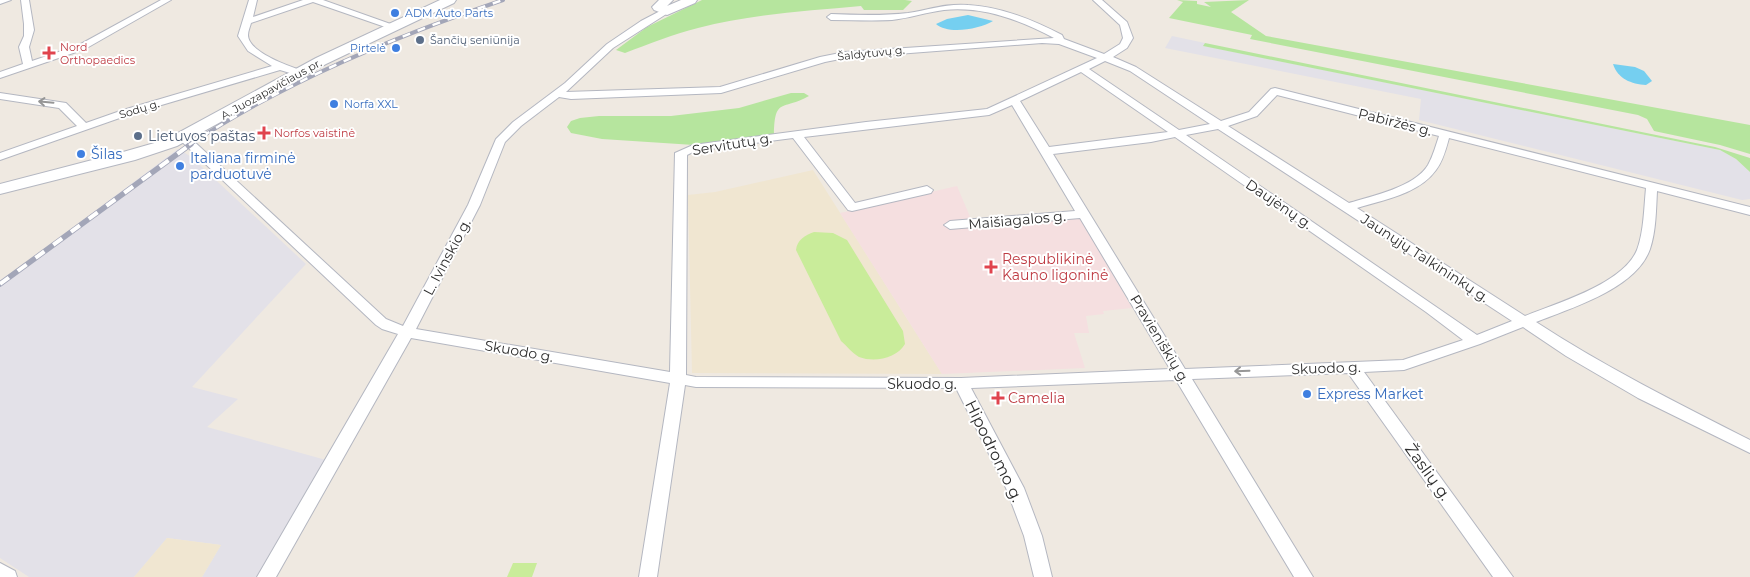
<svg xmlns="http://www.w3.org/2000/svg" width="1750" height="577" font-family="Montserrat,sans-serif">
<rect width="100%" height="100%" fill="#efe9e1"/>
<g fill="#e3e1e8">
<path d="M1172,36l33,7 -1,3 516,104 16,9 14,13v27l-8,1 -323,-80 2,-21 -256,-51z"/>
<path d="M178,149l12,7 116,108 -114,123 46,12 -31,28 119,33 -68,117h-56l19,-32 -54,-7 -33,39h-105l-29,-19v-276z"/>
</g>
<g fill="#f0e6d1">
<path d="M813,170l129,204 -250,-1 -4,-178 27,-3z"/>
<path d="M167,538l54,7 -19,32h-68z"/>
</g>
<path fill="#f5dfe0" d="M957,186l17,40 107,-8 51,90 -29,3 1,3 -18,2 3,17h-15l11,35 -143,6 -102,-161z"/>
<g fill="#b6e59e">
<path d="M702,0h203l7,1 -9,9h-39l-3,-4c-54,5 -110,8 -163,22 -25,6 -49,16 -73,25l-9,-3 31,-23z"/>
<path d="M1177,0l20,1v3l14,3 -7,-5 45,-2 -18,12 35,24 484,89v29l-30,-9 -66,-14 -7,-12 -9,-4 -388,-76 2,-4 -83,-17 14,-16z"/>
<path d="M1205,43l510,104 35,11v14l-14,-13 -16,-9 -517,-104z"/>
<path d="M791,93h13l5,3c-27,15 -34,1 -35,38l-80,11 -92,-6 -31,-6 -4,-6 4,-6 9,-3 19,-2h72l68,-8z"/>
</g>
<g fill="#c9ec9a">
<path d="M814,232l19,1 14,7 56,91 2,13c-8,14 -30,19 -46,13 -7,-4 -12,-11 -18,-16l-45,-91c1,-10 9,-15 18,-18z"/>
<path d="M513,563h24l-5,14h-25z"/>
</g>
<g fill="#75cff0">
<path d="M968,15l25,6c-13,8 -45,14 -57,3l11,-5z"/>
<path d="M1613,64l22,3 9,4 8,10 -6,4c-15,-1 -28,-6 -33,-21z"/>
</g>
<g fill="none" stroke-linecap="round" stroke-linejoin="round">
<g stroke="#b4b7c1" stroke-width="2">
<g id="street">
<path d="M0,0h11l-11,4z"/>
<path d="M21,0h8l5,30 -5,17 3,14 47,-16 82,-45h10l-86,49 -85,29v-6l23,-8 -4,-17 5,-11v-12z"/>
<path d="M249,0h8l-4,17 50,-17h20l76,27 -2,2h-6l-78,-27 -62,21c-1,4 -3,8 -3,12 0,17 42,32 56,36v4l-4,1 -20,-6 -149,44 -131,46v-7l77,-27 -18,-18 -59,-9v-6l66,10 20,20 37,-13 149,-44 -24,-15 -10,-15z"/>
<path d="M1093,0h9l25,22 6,16 -6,10 -14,9 23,10 85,54 28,-9 22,-23 4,-1 475,119v8l-93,-24c-1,19 -1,40 -7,58 -14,40 -79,59 -114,73 69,45 141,81 214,118v13l-112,-55 -72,-42 -43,-29 -43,17 -76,26 -40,2 149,205h-20l-145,-204 -156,6 121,198h-19l-118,-197 -205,8 53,100 18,48 10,41h-18l-10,-41 -18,-48 -50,-100 -260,-1 -11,-2 -28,192h-18l31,-194 -259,-45 -135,239h-19l141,-243 -16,-5 -6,-4 -197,-186 -2,-2 2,-2h8l199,184 17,7 65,-121 28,-66 17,-17 52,-39 42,-39 34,-23 23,-12h6l1,2 -58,37 -47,44 154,-5 100,-30 25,-5 209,-14c-34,-18 -71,-32 -110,-28 -17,2 -34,8 -52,10 -20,1 -41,0 -61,0l-4,-3 4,-3c26,1 51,2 77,-1 20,-3 39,-10 60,-8 34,2 65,15 94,30l2,4 40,15 16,-10 3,-6 -3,-13zM1042,43l17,1 38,14 -110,51 -121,13 -173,23 -18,8 -5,219 -254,-43 64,-124 25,-63 16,-16 38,-29 12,2 150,-6 104,-31 20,-4zM1105,61l25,10 80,53 -31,6 -90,-61zM1081,72l87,60 -119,15 -29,-46zM1277,95l162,41c-3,9 -6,20 -11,29 -13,22 -56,31 -79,38l-121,-77 29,-10zM1012,105l63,106 -125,10 -6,4 6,4 130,-11 90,151 -209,9 -265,-1 -10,-2 1,-220 8,-4 98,-13 55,72 4,1 79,-18 2,-3 -6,-4 -72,17 -51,-66 185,-22zM1218,129l294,192 -35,14 -291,-200zM1175,137l251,175 37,28 -60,20 -218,9 -132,-215 98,-12zM1449,138l197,50c-2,20 -2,43 -9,62 -14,34 -80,53 -112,66l-168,-108c26,-8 62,-14 79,-38 7,-9 10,-21 13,-32z"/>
<path d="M0,563l15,8 2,6h-17z"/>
</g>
</g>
<g stroke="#b4b7c1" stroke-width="2">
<g id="secondary">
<path d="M440,0h16l-2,3 -128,61 -149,82 -42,14 -135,34v-10l123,-32 42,-12 151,-82z"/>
<path d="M659,0h14l-6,6 14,-6h16l-2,3 -28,12 -13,-5 -2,-3z"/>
</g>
</g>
<use href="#street" fill="#fff" fill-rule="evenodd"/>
<use href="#secondary" fill="#fff" fill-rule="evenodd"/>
<g stroke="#a3a6b8" stroke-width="4">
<path id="rail-far1" d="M189,145c97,-64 205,-108 314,-145"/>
</g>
<g stroke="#a3a6b8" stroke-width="5.5">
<path id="rail" d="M0,284l191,-140"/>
</g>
<use href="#rail-far1" stroke="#fff" stroke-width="2.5" stroke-dasharray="8" stroke-linecap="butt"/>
<use href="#rail" stroke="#fff" stroke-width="4" stroke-dasharray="11" stroke-linecap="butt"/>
</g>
<defs><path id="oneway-shaft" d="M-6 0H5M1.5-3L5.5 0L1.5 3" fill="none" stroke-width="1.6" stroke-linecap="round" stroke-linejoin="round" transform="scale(1.25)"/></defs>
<g stroke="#969696">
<use href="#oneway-shaft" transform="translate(46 102) rotate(-175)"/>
<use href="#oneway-shaft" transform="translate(1242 371) rotate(178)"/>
</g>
<g fill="#3f7fe0" stroke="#fff" stroke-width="2">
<circle cx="395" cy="13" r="5"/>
<circle cx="396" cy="48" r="5"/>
<circle cx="334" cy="104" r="5"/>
<circle cx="81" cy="154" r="5"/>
<circle cx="180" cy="166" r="5"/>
<circle cx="1307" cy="394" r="5"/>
</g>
<g fill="#5c6f8a" stroke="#fff" stroke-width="2">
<circle cx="420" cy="40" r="5"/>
<circle cx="138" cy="136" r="5"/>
</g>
<g fill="#e0444e" stroke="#fff" stroke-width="2">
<path d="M46.5 45.5h5v5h5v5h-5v5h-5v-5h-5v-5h5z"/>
<path d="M261.5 125.5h5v5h5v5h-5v5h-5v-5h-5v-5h5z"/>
<path d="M988.5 259.5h5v5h5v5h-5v5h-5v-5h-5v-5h5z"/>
<path d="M995.5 390.5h5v5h5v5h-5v5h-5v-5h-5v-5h5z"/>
</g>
<g text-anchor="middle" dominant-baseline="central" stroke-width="4" stroke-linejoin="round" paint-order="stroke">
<g font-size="11" fill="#366cbe" stroke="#fff" text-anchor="start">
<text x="405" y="13">ADM Auto Parts</text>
<text x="386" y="48" text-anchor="end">Pirtelė</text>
<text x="344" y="104">Norfa XXL</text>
</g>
<g font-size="11" fill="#4e5e75" stroke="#fff" text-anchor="start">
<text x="430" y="40">Šančių seniūnija</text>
</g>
<g font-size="11" fill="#be3a42" stroke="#fff" text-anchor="start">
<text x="60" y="47">Nord<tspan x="60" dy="13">Orthopaedics</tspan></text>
<text x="274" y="133">Norfos vaistinė</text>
</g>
<g font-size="11" fill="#2e2e2e" stroke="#fff">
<text transform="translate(871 53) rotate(-6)">Šaldytuvų g.</text>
<text transform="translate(271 89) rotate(-29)">A. Juozapavičiaus pr.</text>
<text transform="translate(139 109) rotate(-17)">Sodų g.</text>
</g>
<g font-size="14" fill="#2e2e2e" stroke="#fff">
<text transform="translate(1395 122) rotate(14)">Pabiržės g.</text>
<text transform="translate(732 144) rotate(-9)">Servitutų g.</text>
<text transform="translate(1279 204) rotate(34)">Daujėnų g.</text>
<text transform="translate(1017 220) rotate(-5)">Maišiagalos g.</text>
<text transform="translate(447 257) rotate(-62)">L. Ivinskio g.</text>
<text transform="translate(1425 258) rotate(33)">Jaunųjų Talkininkų g.</text>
<text transform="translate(1160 339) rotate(59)">Pravieniškių g.</text>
<text transform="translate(519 351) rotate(10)">Skuodo g.</text>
<text transform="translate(1326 368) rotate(-2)">Skuodo g.</text>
<text x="922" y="384">Skuodo g.</text>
</g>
<g font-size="14" fill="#4e5e75" stroke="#fff" text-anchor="start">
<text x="148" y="136">Lietuvos paštas</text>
</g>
<g font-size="14" fill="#366cbe" stroke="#fff" text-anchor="start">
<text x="91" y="154">Šilas</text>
<text x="190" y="158">Italiana firminė<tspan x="190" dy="16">parduotuvė</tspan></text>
<text x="1317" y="394">Express Market</text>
</g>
<g font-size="14" fill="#be3a42" stroke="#fff" text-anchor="start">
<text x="1002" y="259">Respublikinė<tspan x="1002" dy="16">Kauno ligoninė</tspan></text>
<text x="1008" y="398">Camelia</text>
</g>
<g font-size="16" fill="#2e2e2e" stroke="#fff">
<text transform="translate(994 451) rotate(64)">Hipodromo g.</text>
<text transform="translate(1428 472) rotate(54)">Žaslių g.</text>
</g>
</g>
</svg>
